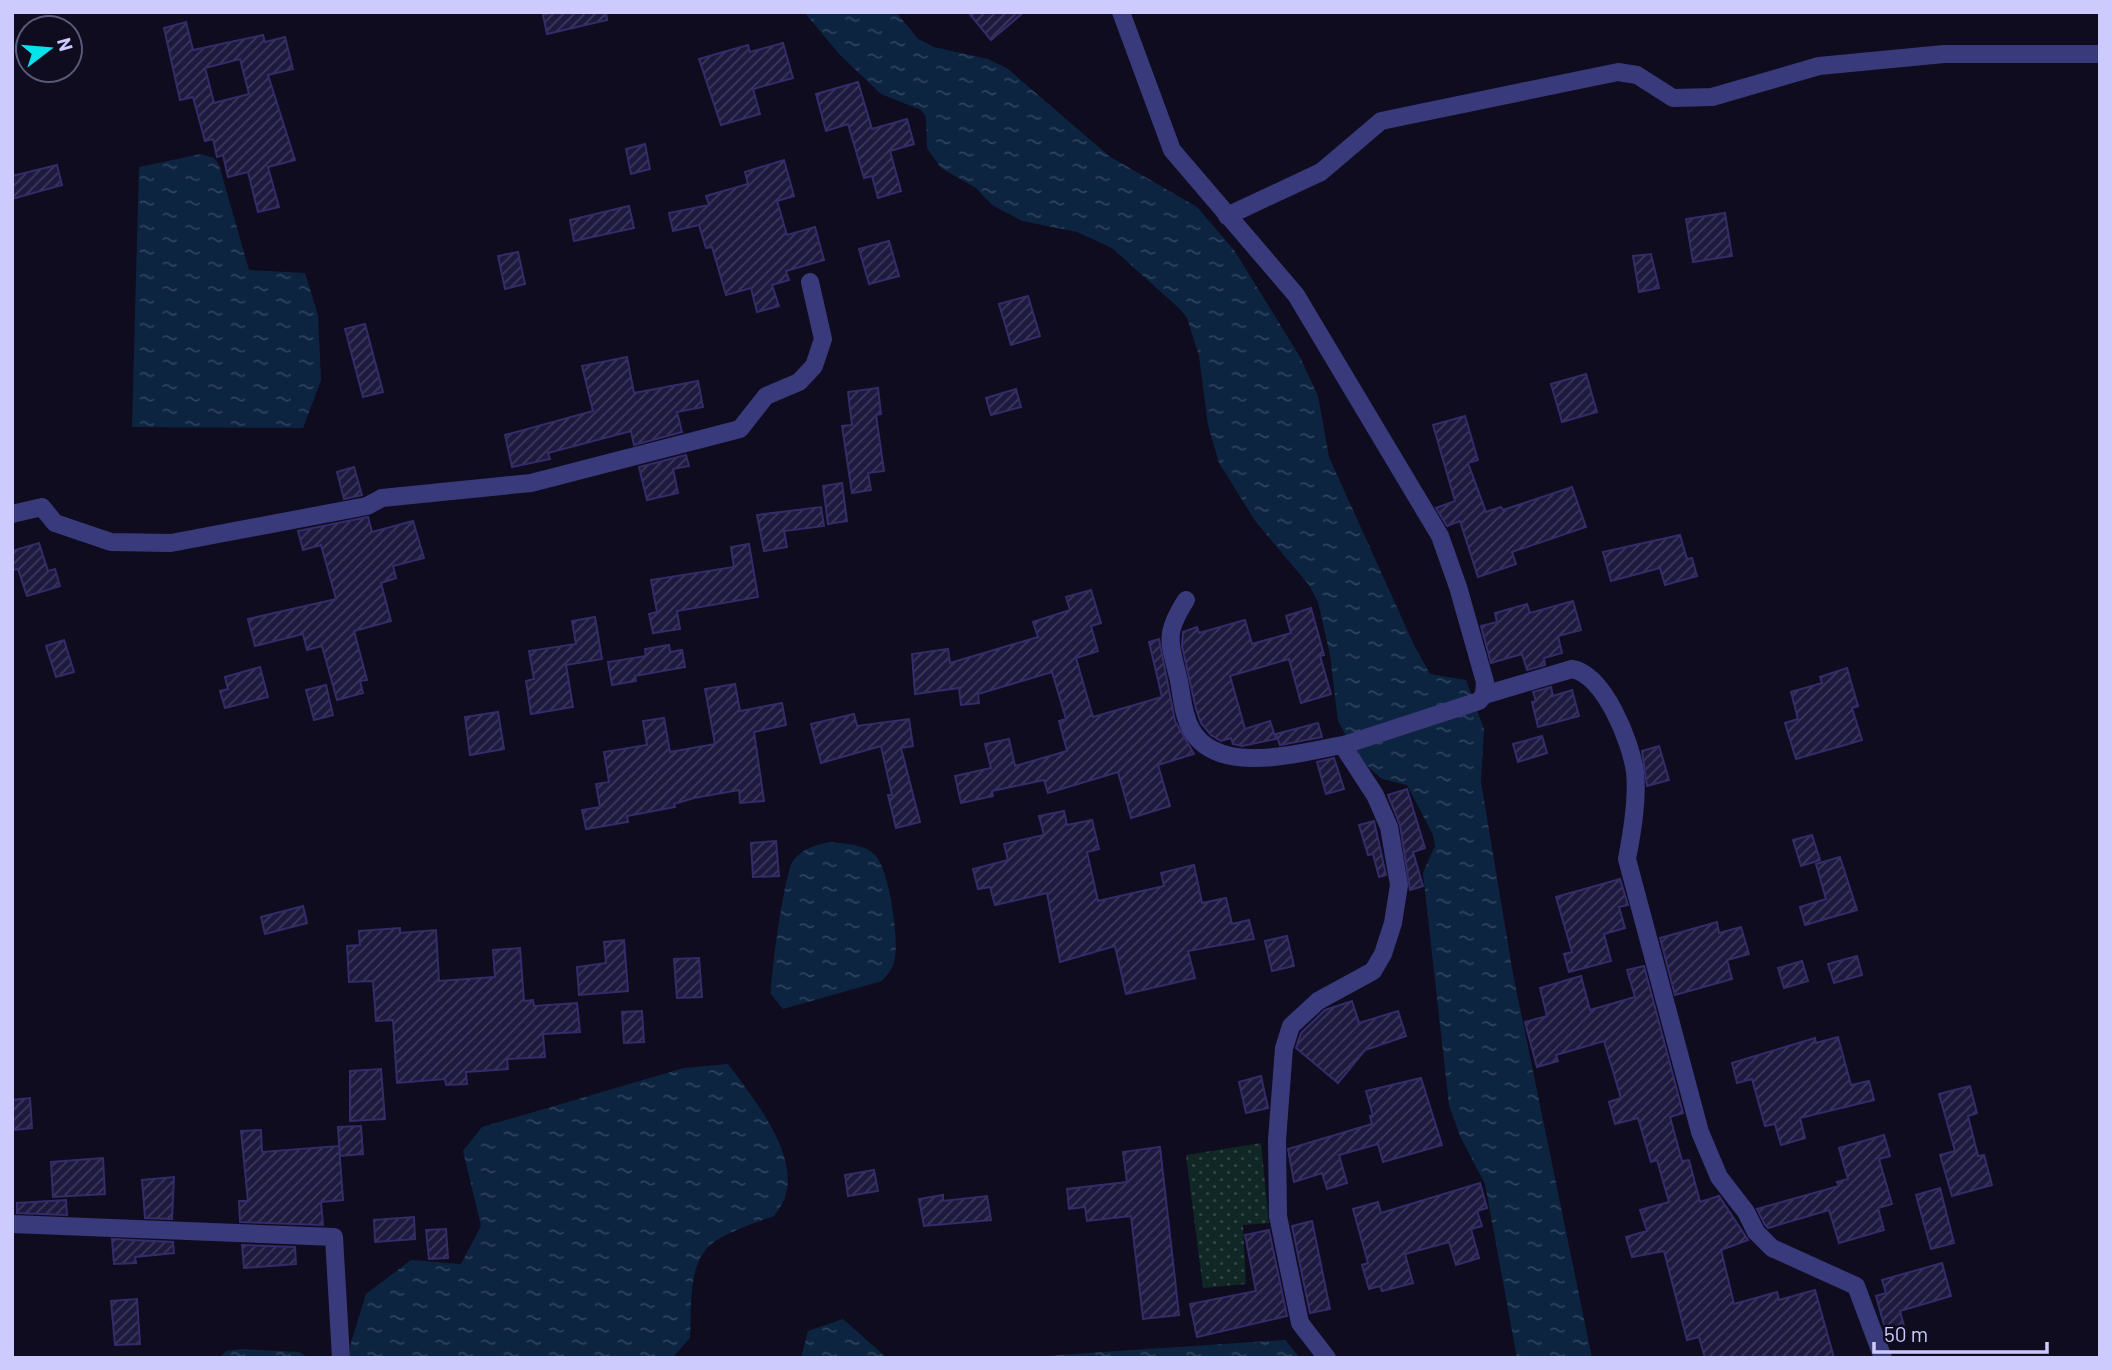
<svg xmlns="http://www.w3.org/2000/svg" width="2112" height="1370" font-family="Barlow,sans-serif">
<defs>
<pattern id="grass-dots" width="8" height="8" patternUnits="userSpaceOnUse" patternTransform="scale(1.75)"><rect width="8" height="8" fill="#102725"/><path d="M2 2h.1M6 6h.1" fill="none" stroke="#324546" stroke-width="1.8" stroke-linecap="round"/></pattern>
<pattern id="water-ripples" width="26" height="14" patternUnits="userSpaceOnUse" patternTransform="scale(1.75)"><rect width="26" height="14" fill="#0d2441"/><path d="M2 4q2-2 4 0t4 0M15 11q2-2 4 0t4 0" fill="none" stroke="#2f425e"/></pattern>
<pattern id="building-hatch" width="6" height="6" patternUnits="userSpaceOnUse" patternTransform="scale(1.75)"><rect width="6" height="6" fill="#1e193e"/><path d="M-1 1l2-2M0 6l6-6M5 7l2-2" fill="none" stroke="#3e395b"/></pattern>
</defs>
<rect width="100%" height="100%" fill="#0e0c1e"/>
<path fill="url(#grass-dots)" d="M1261,1143l8,80 -26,2 3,59 -43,4 -17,-133z"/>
<g fill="url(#water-ripples)">
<path d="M804,12h92l22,27 16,8 54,12 20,10 101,87 88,51 37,43 66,107 18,39 11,61 85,188 16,29 36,6 18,49 -3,53 32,192 79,384h-75l-32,-174 -25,-48 -11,-31 -26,-232 12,-27 -2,-11 -26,-50 -25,-6 -23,-20 -21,-38 -8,-66 -12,-53 -9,-17 -53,-63 -37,-59 -11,-38 -9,-69 -12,-38 -7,-9 -68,-61 -35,-16 -55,-11 -30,-16 -16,-17 -35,-20 -14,-20 -1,-31 -5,-7 -40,-16 -41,-39z"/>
<path d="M201,154l13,4 5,7 30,105 56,3 13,42 3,65 -18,48 -171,-1 7,-260z"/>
<path d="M830,842c16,2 35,2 46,14 13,15 23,82 19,101 -1,10 -7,17 -13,24l-99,28 -12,-15c0,-20 13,-119 22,-133 10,-13 22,-16 37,-19z"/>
<path d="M728,1064c24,32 72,91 57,133 -2,7 -7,13 -11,19 -17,6 -53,18 -66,31 -21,22 -16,63 -18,91l-16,18 -324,2v-12l16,-52 45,-34 50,4 20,-38 -18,-75 19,-24 202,-59z"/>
<path d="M843,1319l44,39h-86l7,-27z"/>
<path d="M1285,1340l15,18h-289z"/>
<path d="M241,1349l58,3 10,6h-90l7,-7z"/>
</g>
<g fill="url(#building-hatch)" stroke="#342c69" stroke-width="2" fill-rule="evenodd">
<path d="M556,12h50l1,8 -60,14 -4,-19z"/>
<path d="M968,12h56l-33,28z"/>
<path d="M186,22l7,28 70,-15 2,7 20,-5 8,32 -25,6 27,85 -27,7 11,40 -21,5 -10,-40 -20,5 -5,-22 -6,2 -4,-18 -8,2 -12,-44 -13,3 -16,-72zM240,59l9,35 -35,9 -9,-35z"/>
<path d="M783,43l10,35 -40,11 7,25 -39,11 -22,-66 49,-14 2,7z"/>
<path d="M858,82l14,47 35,-10 7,25 -24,7 11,40 -23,7 -6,-22 -8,2 -16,-54 -22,7 -10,-37z"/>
<path d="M645,144l5,25 -19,5 -5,-25z"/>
<path d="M784,160l10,36 -17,5 10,34 28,-8 9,33 -38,11 3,9 -17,5 7,21 -22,6 -6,-24 -25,7 -14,-48 -6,1 -7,-23 -26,6 -4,-18 40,-8 -3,-9 42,-12 -3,-12z"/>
<path d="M57,165l5,20 -50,14v-23z"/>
<path d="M629,206l5,22 -60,13 -4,-21z"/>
<path d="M1725,213l7,43 -39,6 -7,-43z"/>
<path d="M889,241l10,35 -30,8 -10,-35z"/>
<path d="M518,252l7,32 -20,5 -7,-33z"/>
<path d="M1651,254l8,34 -20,4 -6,-36z"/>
<path d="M1028,296l12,40 -29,9 -12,-41z"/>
<path d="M365,324l18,68 -20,5 -18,-68z"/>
<path d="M627,357l7,36 64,-12 5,26 -26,5 5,20 -48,13 -3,-14 -83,22 2,6 -38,8 -7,-32 88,-24 -11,-45z"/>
<path d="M1586,374l11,38 -35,10 -11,-38z"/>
<path d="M878,388l3,26 -5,1 8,56 -16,2 3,17 -19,3 -10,-67 10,-1 -4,-33z"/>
<path d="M1016,389l5,18 -30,8 -5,-17z"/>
<path d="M1465,416l13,44 -10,3 18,49 15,-5 2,3 69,-23 14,40 -74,25 4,12 -38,13 -18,-56 -13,5 -11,-18 19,-7 -22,-76z"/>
<path d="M686,455l3,11 -16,3 5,24 -31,7 -8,-33z"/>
<path d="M354,467l8,28 -18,4 -7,-27z"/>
<path d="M842,483l5,38 -19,3 -5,-38z"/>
<path d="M821,507l3,19 -40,5 3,16 -23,4 -7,-36z"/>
<path d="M368,517l4,15 41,-11 11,37 -31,8 3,12 -15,5 10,38 -37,10 13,49 -7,1 3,12 -26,7 -15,-54 -15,4 -4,-16 -48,12 -7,-27 88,-20 -15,-54 -18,5 -5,-19z"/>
<path d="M1680,535l7,24 5,-1 5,18 -32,9 -5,-17 -49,13 -8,-29z"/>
<path d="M39,543l9,28 7,-2 5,17 -33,10 -9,-27 -6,1v-19z"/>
<path d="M749,544l9,53 -81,14 3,18 -27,4 -4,-19 8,-2 -6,-32 83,-13 -3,-20z"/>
<path d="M1091,590l10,33 -10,3 7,25 -22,7 17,59 69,-20 -13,-55 10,-3 16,82 19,33 -36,11 12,41 -39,12 -13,-46 -70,21 -4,-13 -52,11 1,5 -32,7 -6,-27 36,-8 -6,-24 24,-5 6,27 52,-15 -8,-30 7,-2 -14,-47 -74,22 1,9 -18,2 -2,-17 -44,6 -3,-40 36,-5 2,14 88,-26 -5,-15 37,-12 -4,-13z"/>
<path d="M1573,601l8,29 -23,6 4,17 -18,5 1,7 -18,5 -5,-16 -31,9 -10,-37 16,-4 -2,-9 32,-9 3,9z"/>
<path d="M1311,608l13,47 -4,1 11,38 -30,9 -12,-44 -59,17 15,53 25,-8 6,18 -34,7 -9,-2 -2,-6 -10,3 -10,-6 -10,-12 -5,-14 -14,-63 1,-14 14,-5 2,6 46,-13 7,24 39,-11 -5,-17z"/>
<path d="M595,617l7,42 -36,6 7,42 -42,7 -5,-33 8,-2 -5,-28 47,-7 -4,-23z"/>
<path d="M64,640l10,32 -18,5 -10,-31z"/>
<path d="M669,645l1,7 12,-2 3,17 -50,9 1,5 -24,4 -4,-23 38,-6 -1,-7z"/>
<path d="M260,667l8,30 -43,11 -5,-17 8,-2 -3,-12z"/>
<path d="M1847,668l11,38 -6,2 10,32 -66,19 -11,-36 13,-4 -7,-27 31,-9 -2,-6z"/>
<path d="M735,684l5,27 42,-8 4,22 -32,7 10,69 -24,2 -1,-13 -45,8 -20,6 1,3 -48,9 1,6 -42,7 -4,-19 18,-3 -4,-23 13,-2 -5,-30 43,-7 -4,-24 21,-3 6,34 45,-8 -10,-55z"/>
<path d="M326,685l7,30 -19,5 -8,-30z"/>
<path d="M1551,687l2,9 19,-6 7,26 -41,11 -6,-25 4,-1 -3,-9z"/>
<path d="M498,712l6,37 -34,6 -5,-38z"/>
<path d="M854,714l3,12 52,-7 4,27 -12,2 19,74 -24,6 -8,-33h4l-11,-49 -60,17 -10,-39z"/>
<path d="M1318,723l4,14 -42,8 -4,-11z"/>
<path d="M1542,736l5,17 -29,9 -5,-18z"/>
<path d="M1659,746l10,34 -22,6 -5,-35z"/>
<path d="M1334,758l10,31 -18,5 -9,-32z"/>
<path d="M1407,789l18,59 -12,4 10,34 -13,4 -10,-65 -12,-30z"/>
<path d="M1064,811l3,14 25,-5 7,29 -12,3 11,49 66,-15 -3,-13 33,-8 8,38 24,-5 6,26 17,-4 5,19 -66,12 7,27 -69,16 -11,-48 -55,16 -13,-69 -52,12 -5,-18 -12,2 -5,-20 35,-9 -4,-16 40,-9 -5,-19z"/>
<path d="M1374,821l12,54 -7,2 -6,-23 -5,1 -9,-30z"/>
<path d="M1812,835l8,25 -19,6 -8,-26z"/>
<path d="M776,841l3,35 -26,1 -2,-34z"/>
<path d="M1840,857l17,53 -52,15 -5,-18 26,-8 -10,-35z"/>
<path d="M1620,879l8,26 -9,2 6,21 -21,6 7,27 -42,11 -5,-18 8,-2 -16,-55z"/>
<path d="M303,906l4,17 -42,11 -4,-17z"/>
<path d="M1717,922l2,11 22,-6 8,27 -22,6 5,19 -57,16 -15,-57z"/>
<path d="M400,928v5l36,-3 3,51 56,-4 -2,-27 27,-2 4,53 9,-1 1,6 43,-3 3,29 -37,2 2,23 -38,2 1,10 -42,3 1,12 -21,1 -1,-6 -48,4 -4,-63 -17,1 -3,-40 -24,1 -2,-36 13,-1 -1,-14z"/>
<path d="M1287,936l7,30 -22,5 -7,-30z"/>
<path d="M624,940l4,51 -49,4 -2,-28 29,-4 -2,-21z"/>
<path d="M1857,956l5,19 -28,8 -6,-19z"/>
<path d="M699,958l3,39 -25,1 -3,-39z"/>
<path d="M1802,961l6,20 -24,7 -6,-20z"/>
<path d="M1644,966l39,147 -13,4 12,44 7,-1 11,42 19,-6 29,44 -27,10 13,54 43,-12 2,8 36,-10 19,68h-129l-6,-21 -12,3 -23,-89 -32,6 -6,-20 21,-6 -7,-21 29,-8 -12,-42 -6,2 -13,-44 -23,6 -6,-22 12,-4 -17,-57 -48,14 2,6 -21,6 -12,-45 22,-6 -7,-28 41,-12 9,34 45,-13 -8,-27z"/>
<path d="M1352,1001l7,22 39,-12 8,25 -41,14 -27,33 -42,-35 5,-15 24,-23z"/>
<path d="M642,1011l2,31 -20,1 -2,-31z"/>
<path d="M1838,1037l13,48 18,-4 5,19 -74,18 5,20 -24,7 -6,-21 -10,2 -13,-47 -15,4 -5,-20 83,-25 1,5z"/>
<path d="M381,1069l4,50 -35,2v-50z"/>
<path d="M1261,1076l7,32 -22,5 -7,-31z"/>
<path d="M1421,1078l21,67 -59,17 -5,-18 -39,11 8,28 -20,6 -5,-16 -28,9 -6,-33 84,-25 -2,-8h3l-7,-25z"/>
<path d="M1970,1086l7,27 -9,3 10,40 6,-1 8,30 -40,11 -12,-41 15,-4 -16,-57z"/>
<path d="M30,1098l2,30 -18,2 -2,-30z"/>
<path d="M361,1126l2,28 -23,2 -2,-29z"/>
<path d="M261,1130l1,22 77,-6 4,54 -22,2 2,23 -83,-3 -1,-21h9l-7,-70z"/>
<path d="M1884,1135l6,21 -11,3 13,45 -14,4 6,22 -45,13 -10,-33 -61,18 -3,-3 -8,-16 82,-23 -2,-4 11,-3 -9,-31z"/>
<path d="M1160,1147l19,168 -36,4 -12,-103 -44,5 -2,-14 -16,2 -2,-20 60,-7 -4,-30z"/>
<path d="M103,1158l2,36 -52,3 -2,-35z"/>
<path d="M874,1170l4,21 -30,5 -3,-21z"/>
<path d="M174,1177l-2,42 -27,-1 -3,-38z"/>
<path d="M1480,1183l7,25 -10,3 5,15 -11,3 8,29 -23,7 -7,-23 -44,12 8,29 -31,8 -2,-5 -11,3 -7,-24 6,-2 -15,-54 25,-7 3,11z"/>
<path d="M1940,1188l14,55 -23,6 -15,-54z"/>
<path d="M943,1195v6l44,-5 4,24 -67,6 -5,-27z"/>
<path d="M66,1200l1,15 -50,-2v-10z"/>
<path d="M414,1217l1,22 -40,3 -1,-22z"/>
<path d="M1312,1221l18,88 -20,4 -18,-87z"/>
<path d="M446,1229l2,29 -19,1 -3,-29z"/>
<path d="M1269,1230l18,86 -90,21 -7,-33 66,-13 -11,-56z"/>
<path d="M112,1239l61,3 1,11 -39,4 1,6 -22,1z"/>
<path d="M242,1245l53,2 1,17 -52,4z"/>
<path d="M1942,1263l9,33 -51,15 4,15 -18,6 -10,-36 10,-3 -4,-13z"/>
<path d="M137,1299l3,45 -25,1 -4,-44z"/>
</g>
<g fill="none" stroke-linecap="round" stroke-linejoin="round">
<g stroke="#393a7b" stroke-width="18">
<path d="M1121,12l51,138 124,145 144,241 18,51 27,95 -1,13 -5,6 -132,43 -2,5 30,46 14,32 10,58 -6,38 -10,31 -10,17 -55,30 -27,25 -7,22 -7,92 1,76 22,107 27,35"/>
<path d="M1227,216l94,-44 60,-51 237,-49 19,3 36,23 39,-1 107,-31 125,-12h156"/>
<path d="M12,514l30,-7 13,16 56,19 60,1 196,-37 15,-8 149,-15 209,-54 26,-33 33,-14 15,-16 9,-27 -13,-57"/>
<path d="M1186,600c-23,36 -16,42 -7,81 3,16 4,34 12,48 26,49 112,23 156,15"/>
<path d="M1484,695l88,-26c32,5 59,73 63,103 3,27 -3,61 -8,87l73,273 19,45 27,35 10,20 16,16 84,38 27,72"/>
<path d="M12,1224l322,13 7,121"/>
</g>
</g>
<rect width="2112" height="1370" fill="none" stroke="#cdcafe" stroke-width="28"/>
<g transform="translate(49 49) rotate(74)"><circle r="33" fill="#0e0c1e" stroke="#5a5878" stroke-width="2"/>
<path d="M0-5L12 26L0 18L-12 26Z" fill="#07e3ed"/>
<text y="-10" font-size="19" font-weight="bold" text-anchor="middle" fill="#cdcafe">N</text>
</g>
<path d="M1874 1342v10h173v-10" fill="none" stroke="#cdcafe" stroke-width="3.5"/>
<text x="1884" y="1342" font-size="21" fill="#cdcafe" stroke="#0e0c1e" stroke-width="5" paint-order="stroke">50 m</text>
</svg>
